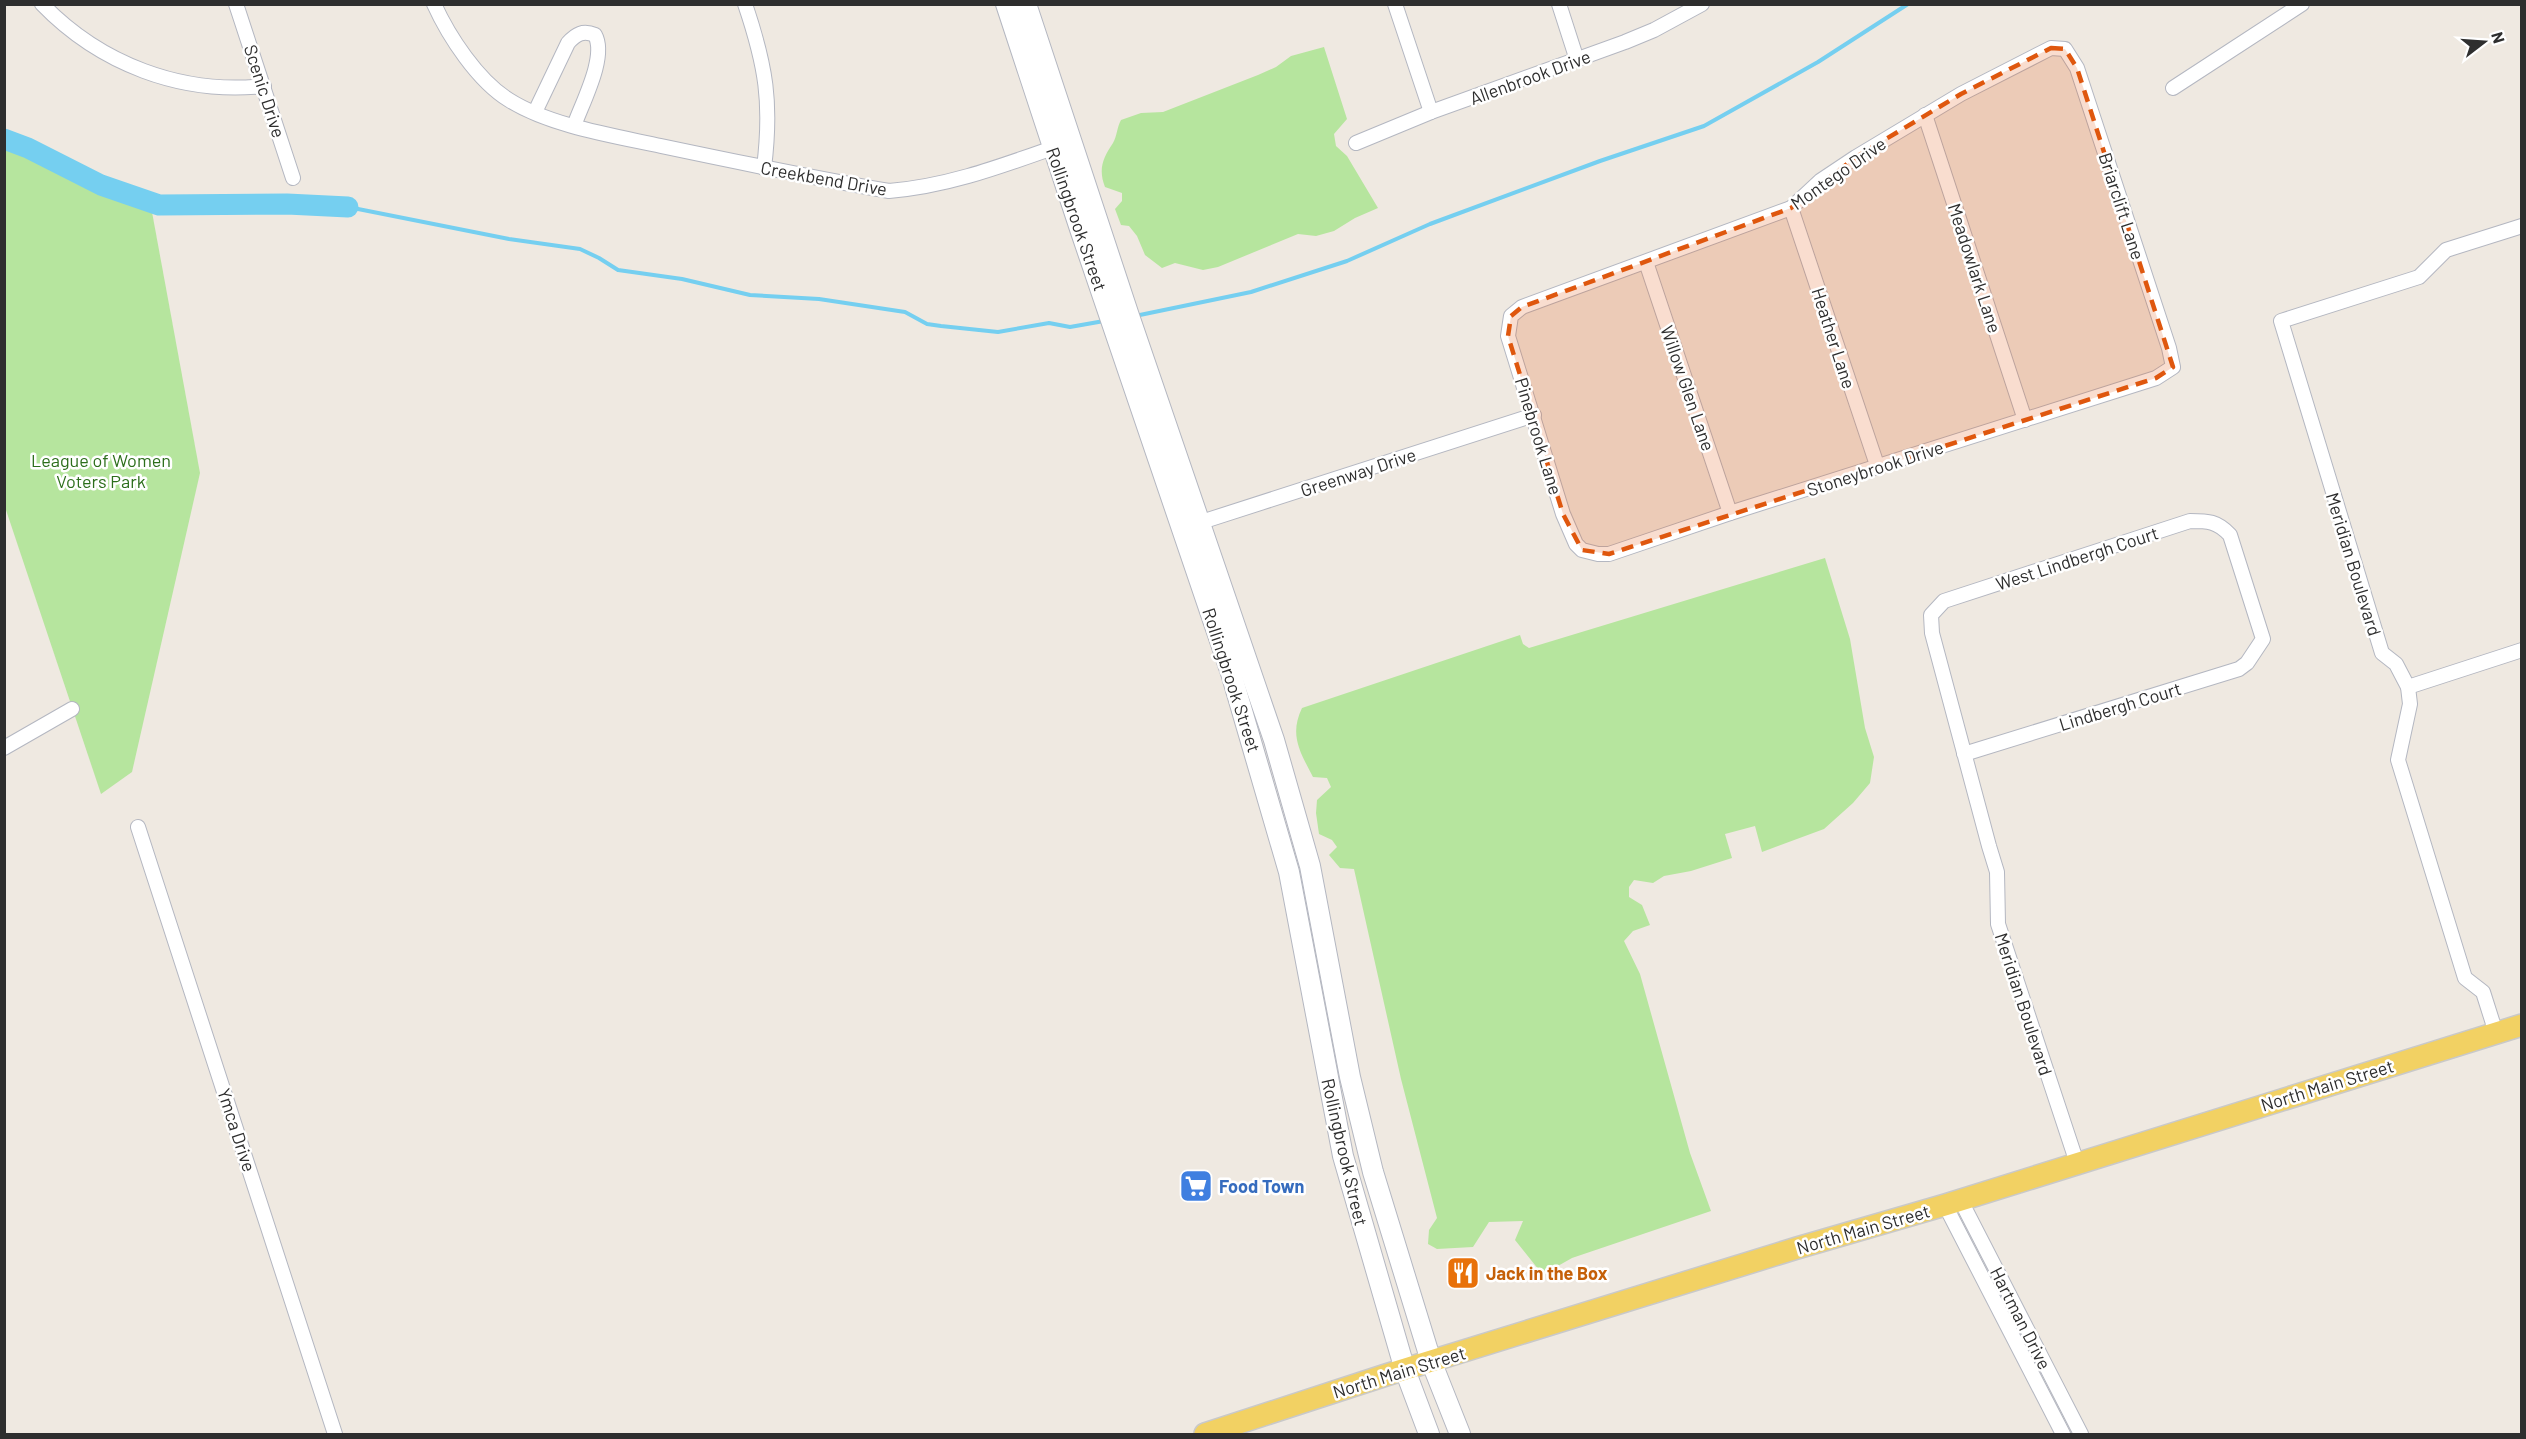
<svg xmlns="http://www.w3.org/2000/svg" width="2526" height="1439" font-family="Barlow,sans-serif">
<rect width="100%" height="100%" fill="#efe9e1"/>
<g fill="#b6e59e">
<path d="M1324,47l23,72 -13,15 2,12 11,10 31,52 -23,10 -21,13 -18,5 -18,-2 -80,33 -15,3 -28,-7 -13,5 -17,-13 -8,-19 -8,-10 -8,-1 -6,-16 7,-8v-8l-17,-6c-7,-18 -2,-29 8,-44 4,-7 4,-16 8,-23l20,-7 22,-1 95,-37 18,-8 15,-11z"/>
<path d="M4,144l148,68 48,261 -68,299 -31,22 -96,-287z"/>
<path d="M1825,558l25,81 15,89 9,29 -4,26 -17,20 -29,26 -62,23 -7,-26 -30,8 7,24 -41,13 -27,5 -11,7 -19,-3 -5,7v10l13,8 8,20 -17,6 -9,10 16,33 50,179 21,58 -139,47 -23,13 -10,-1 -24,-30 8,-19 -34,1 -16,25 -36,2 -9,-5 1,-14 8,-12 -36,-139 -47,-210 -14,-1 -11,-13 8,-8 -5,-7 -13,-6 -3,-21 1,-13 14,-13 -4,-9 -14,-1c-13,-25 -24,-42 -11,-69l218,-73 3,9 6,4z"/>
</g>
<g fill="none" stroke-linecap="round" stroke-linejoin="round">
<g stroke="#75cff0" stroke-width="4">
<path d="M348,207l161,32 71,10 19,9 19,12 64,9 68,16 69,4 86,13 22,12 14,2 57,6 51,-9 21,4 34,-6"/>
<path d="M1135,316l116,-24 96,-31 83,-37 170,-63 104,-35 114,-64 90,-58"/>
</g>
<path stroke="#75cff0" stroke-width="21" d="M4,139l24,9 73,37 58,20 128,-1 61,3"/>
<g stroke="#b4b7c1" stroke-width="16">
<g id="street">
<path d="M42,4c58,60 139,91 222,82"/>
<path d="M236,4l57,174"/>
<path d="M434,4c15,33 44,77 75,96 41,26 106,36 152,46 76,16 152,32 228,45 61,-5 115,-26 172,-46"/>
<path d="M745,4c21,62 27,99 19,164"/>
<path d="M1395,4l36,108"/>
<path d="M1559,4l18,56"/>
<path d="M2051,48l14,1 12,19 92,280 4,19 -17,11 -426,135 -121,41h-11l-16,-4 -6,-6 -13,-30 -55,-178 3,-20 11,-9 269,-99 29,-27 36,-24 105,-63z"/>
<path d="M2173,88l129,-84"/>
<path d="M535,112l33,-69c8,-9 15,-13 27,-8 12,22 -13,68 -21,91"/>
<path d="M1925,115l100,305"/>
<path d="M1356,143l75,-31 194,-70 29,-12 48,-26"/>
<path d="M1791,208l87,260"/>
<path d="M1646,262l84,251"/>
<path d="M1192,525l342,-110"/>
<path d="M2408,687l114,-37"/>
<path d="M4,748l68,-39"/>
<path d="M1964,754l275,-85 8,-6 16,-24 -33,-104c-13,-14 -22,-14 -40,-14l-246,80 -13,14 1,18 57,213 8,26 1,52 79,239"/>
<path d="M138,827l197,607"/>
<path d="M2496,1033l-13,-41 -18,-14 -67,-218 12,-56 -2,-17 -12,-23 -14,-11 -101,-332 138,-44 27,-27 76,-24"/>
<path d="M1961,1201l120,233"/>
<path d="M1945,1205l118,229"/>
</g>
</g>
<g stroke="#b4b7c1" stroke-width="22">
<g id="secondary">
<path d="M1006,4l74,225 151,444 58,199 54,284 62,214 24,64"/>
<path d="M1026,4l102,309 146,427 36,126 40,211 23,95 58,189 29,73"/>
</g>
</g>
<g stroke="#c9c9c9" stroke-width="24">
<path id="primary" d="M1205,1434l181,-59 411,-127 148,-43 577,-180"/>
</g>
<use href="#street" stroke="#fff" stroke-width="14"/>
<use href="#secondary" stroke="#fff" stroke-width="20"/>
<use href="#primary" stroke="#f2d163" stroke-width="21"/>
</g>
<path fill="#df570e" fill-opacity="0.2" stroke="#df570e" stroke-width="4.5" stroke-dasharray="12 8" stroke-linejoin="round" d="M2051,48l14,1 12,19 96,299 -17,11 -547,176 -27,-4 -19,-36 -55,-178 3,-20 11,-9 269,-99 65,-51 105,-63z"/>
<defs>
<g id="supermarket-square" transform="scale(1.725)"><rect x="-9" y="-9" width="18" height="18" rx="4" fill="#3f7fe0" stroke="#fff"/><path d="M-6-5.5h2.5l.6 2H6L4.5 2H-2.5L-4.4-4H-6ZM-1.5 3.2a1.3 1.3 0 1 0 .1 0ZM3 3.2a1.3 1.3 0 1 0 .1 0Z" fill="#fff"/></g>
<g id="restaurant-square" transform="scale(1.725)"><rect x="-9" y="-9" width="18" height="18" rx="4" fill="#e8710a" stroke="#fff"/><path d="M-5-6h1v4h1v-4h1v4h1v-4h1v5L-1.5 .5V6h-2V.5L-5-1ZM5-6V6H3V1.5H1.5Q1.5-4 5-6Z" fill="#fff"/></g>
</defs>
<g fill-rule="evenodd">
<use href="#supermarket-square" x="1196" y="1186"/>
<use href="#restaurant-square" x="1463" y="1273"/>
</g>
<g text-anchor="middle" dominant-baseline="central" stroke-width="5" stroke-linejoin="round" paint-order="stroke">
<g font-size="18" fill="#2e2e2e" stroke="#fff">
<text transform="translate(1530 77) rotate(-20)">Allenbrook Drive</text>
<text transform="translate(265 91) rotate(72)">Scenic Drive</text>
<text transform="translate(1838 173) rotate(-35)">Montego Drive</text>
<text transform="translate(824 178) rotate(10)">Creekbend Drive</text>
<text transform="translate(2122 206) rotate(72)">Briarclift Lane</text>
<text transform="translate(1077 219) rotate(71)">Rollingbrook Street</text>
<text transform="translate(1975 268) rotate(72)">Meadowlark Lane</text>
<text transform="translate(1834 338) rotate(72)">Heather Lane</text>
<text transform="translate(1688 388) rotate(71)">Willow Glen Lane</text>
<text transform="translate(1539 436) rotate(73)">Pinebrook Lane</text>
<text transform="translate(1875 468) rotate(-18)">Stoneybrook Drive</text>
<text transform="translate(1358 472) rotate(-18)">Greenway Drive</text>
<text transform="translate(2077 558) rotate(-18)">West Lindbergh Court</text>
<text transform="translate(2354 564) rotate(73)">Meridian Boulevard</text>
<text transform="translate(1232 680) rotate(72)">Rollingbrook Street</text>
<text transform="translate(2120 706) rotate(-17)">Lindbergh Court</text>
<text transform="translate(2024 1004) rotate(72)">Meridian Boulevard</text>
<text transform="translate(2327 1085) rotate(-17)">North Main Street</text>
<text transform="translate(237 1130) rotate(72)">Ymca Drive</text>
<text transform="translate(1345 1152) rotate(77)">Rollingbrook Street</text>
<text transform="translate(1863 1229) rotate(-16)">North Main Street</text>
<text transform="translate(2021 1318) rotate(63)">Hartman Drive</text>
<text transform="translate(1399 1372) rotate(-17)">North Main Street</text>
</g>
<g font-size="18" fill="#2c6e1b" stroke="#fff">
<text x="101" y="460">League of Women<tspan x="101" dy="21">Voters Park</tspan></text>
</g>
<g font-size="18" font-weight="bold" fill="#366cbe" stroke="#fff" text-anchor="start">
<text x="1219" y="1186">Food Town</text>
</g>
<g font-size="18" font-weight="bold" fill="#c56008" stroke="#fff" text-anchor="start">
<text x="1486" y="1273">Jack in the Box</text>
</g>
</g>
<rect width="2526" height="1439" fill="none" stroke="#2e2e2e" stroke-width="12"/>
<g transform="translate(2484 42) rotate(73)" stroke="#ffffff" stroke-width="4.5" paint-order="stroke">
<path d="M0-4.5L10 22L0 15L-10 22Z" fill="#2e2e2e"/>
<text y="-9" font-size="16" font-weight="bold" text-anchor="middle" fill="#2e2e2e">N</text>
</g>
</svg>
